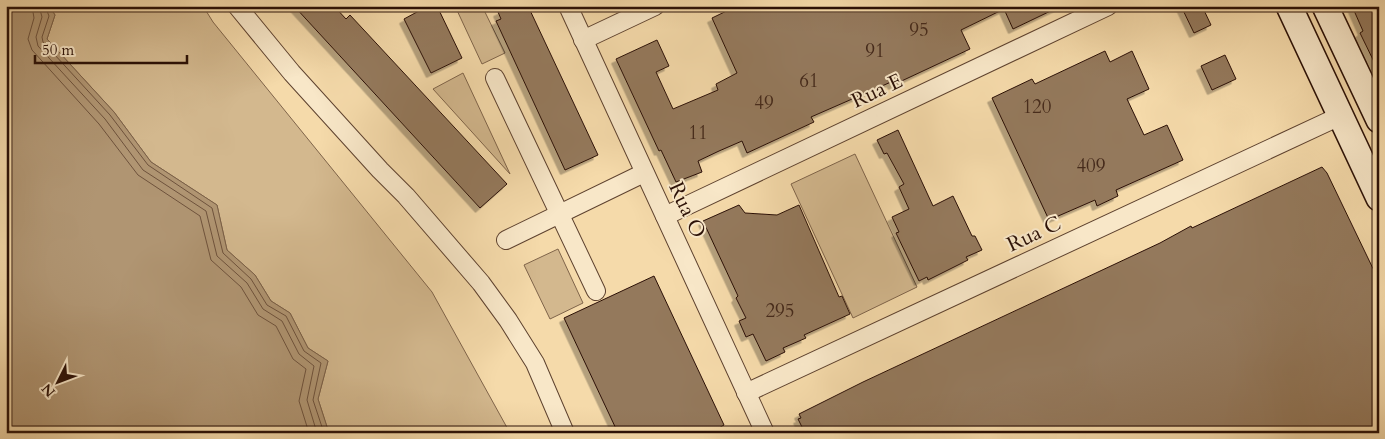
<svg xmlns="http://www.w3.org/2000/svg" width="1385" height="439" font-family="Cardo,serif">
<defs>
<filter id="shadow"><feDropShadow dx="-4.5" dy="4.5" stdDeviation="0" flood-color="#0004"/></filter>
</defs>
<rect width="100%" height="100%" fill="#f5daaa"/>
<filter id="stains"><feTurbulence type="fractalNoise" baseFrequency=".004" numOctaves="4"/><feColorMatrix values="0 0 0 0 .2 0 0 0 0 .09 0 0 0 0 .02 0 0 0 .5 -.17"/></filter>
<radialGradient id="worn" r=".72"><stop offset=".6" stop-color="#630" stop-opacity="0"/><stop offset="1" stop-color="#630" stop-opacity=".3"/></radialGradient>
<g fill="#d3b88e" stroke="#7f644a">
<path d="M49,6h154l10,16 219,270 78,141h-181l-11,-34 10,-38 -20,-13 -18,-35 -19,-12 -16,-26 -28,-25 -10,-45 -66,-43 -37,-50 -67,-73 8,-24z"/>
<path d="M455,6h27l23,47 -23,11z"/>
<path d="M463,73l47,101 -77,-85z"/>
<path d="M855,154l62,133 -64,31 -62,-134z"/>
<path d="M558,249l25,54 -33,16 -26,-54z"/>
</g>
<path fill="#b09572" stroke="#7b6047" d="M6,6h43l6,9 -8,24 67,73 37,50 66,43 10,45 28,25 16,26 19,12 18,35 20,13 -10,38 11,34h-323z"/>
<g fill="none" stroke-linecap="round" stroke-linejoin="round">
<g stroke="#6e523c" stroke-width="1">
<path d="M32,6l2,12 -6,21 4,11 67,74 39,51 62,41 11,44 30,27 17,28 18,11 17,33 13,10 -7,32 10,32"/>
<path d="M39,6l3,11 -6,20 2,9 67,73 38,51 63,41 11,45 30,27 16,26 19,12 17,33 15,12 -7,34 10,33"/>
<path d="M45,6l4,10 -7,21 1,5 67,73 38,50 64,43 11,45 28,26 16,26 19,11 18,35 17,12 -8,37 11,33"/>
</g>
</g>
<g fill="#94795b" stroke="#2b1006" filter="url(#shadow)">
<path d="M294,6h40l12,13 4,-4 157,169 -27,24z"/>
<path d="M428,6h9l25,52 -31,15 -27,-54z"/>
<path d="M511,6h17l70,149 -33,15 -69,-149 5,-2 -3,-7z"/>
<path d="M737,6h324l-48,23 -9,-20 -43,21 9,19 -77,36 -2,-3 -80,35 3,5 -67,31 -5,-12 -23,10 -21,10 4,11 -26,10 -15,-32 -2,1 -43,-92 41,-19 12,26 -13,6 17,37 45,-19 -2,-6 21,-11 -25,-55z"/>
<path d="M1181,6h21l9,19 -17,8z"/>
<path d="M1352,6h27v66l-19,-39 3,-2z"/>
<path d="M1105,51l5,11 22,-11 17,38 -22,10 17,36 23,-10 16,35 -67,30 2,6 -21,10 -2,-6 -46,20 -57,-122 40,-19 3,5z"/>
<path d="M1225,55l11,24 -24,11 -11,-24z"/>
<path d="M898,130l35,76 20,-10 19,40h3l7,14 -16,7 2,3 -40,20 -1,-3 -8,4 -23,-48 3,-1 -7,-15 17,-8 -10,-22 5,-3 -17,-31 -3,1 -7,-14z"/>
<path d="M1322,167l5,6 52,108v152h-574l-7,-14 3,-1 -2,-4 64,-32 297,-139 31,-17 1,2z"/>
<path d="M739,205l6,8 32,2 22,-10 40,92 3,-1 8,18 -46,21 2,3 -23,10 2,4 -19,9 -13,-27 -7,3 -7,-16 7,-3 -10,-20 2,-2 -35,-75z"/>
<path d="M654,276l70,149 -5,3 2,5h-103l-54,-115z"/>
</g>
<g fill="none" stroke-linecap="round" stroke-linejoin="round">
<g stroke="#5e422f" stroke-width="20">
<g id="minor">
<path d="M237,6l55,67 88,97 26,26 75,87 27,37 27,43 30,70"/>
<path d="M568,6l197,427"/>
<path d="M583,40l72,-34"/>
<path d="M495,78l101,213"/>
<path d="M665,216l443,-210"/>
<path d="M506,240l138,-67"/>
<path d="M746,393l594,-277"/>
</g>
</g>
<g stroke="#2b1006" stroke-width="28">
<g id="secondary">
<path d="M1289,6l90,192"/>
<path d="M1325,6l54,114"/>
</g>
</g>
<use href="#minor" stroke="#f8e7c8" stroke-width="18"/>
<use href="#secondary" stroke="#f8e7c8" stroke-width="25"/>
</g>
<g text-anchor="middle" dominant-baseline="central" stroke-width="4" stroke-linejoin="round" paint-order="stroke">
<g font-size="19" fill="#452a1b">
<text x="919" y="30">95</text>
<text x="875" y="51">91</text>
<text x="809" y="81">61</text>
<text x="764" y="103">49</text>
<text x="1037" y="107">120</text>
<text x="698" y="133">11</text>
<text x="1091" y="166">409</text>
<text x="780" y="311">295</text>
</g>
<g font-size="21" fill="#2b1006" stroke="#f8e7c8">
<text transform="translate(877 91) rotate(-25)">Rua E</text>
<text transform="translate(687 210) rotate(65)">Rua O</text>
<text transform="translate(1034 234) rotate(-25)">Rua C</text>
</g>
</g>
<rect width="1385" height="439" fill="none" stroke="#f5daaa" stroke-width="25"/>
<rect x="8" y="8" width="1370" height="424" fill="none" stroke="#2b1006" stroke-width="2.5"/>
<rect x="12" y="12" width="1360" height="414" fill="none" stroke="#2b1006"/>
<g transform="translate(58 382) rotate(228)" stroke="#f8e7c8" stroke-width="4" paint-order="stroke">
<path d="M0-4L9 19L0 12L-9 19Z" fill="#2b1006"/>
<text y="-8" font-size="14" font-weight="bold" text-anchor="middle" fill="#2b1006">N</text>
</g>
<path d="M35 55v8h152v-8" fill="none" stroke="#2b1006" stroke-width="2.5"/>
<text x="42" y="55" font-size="15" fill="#2b1006" stroke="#f8e7c8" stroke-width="4" paint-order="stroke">50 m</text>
<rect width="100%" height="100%" filter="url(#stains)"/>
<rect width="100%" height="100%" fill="url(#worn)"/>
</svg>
